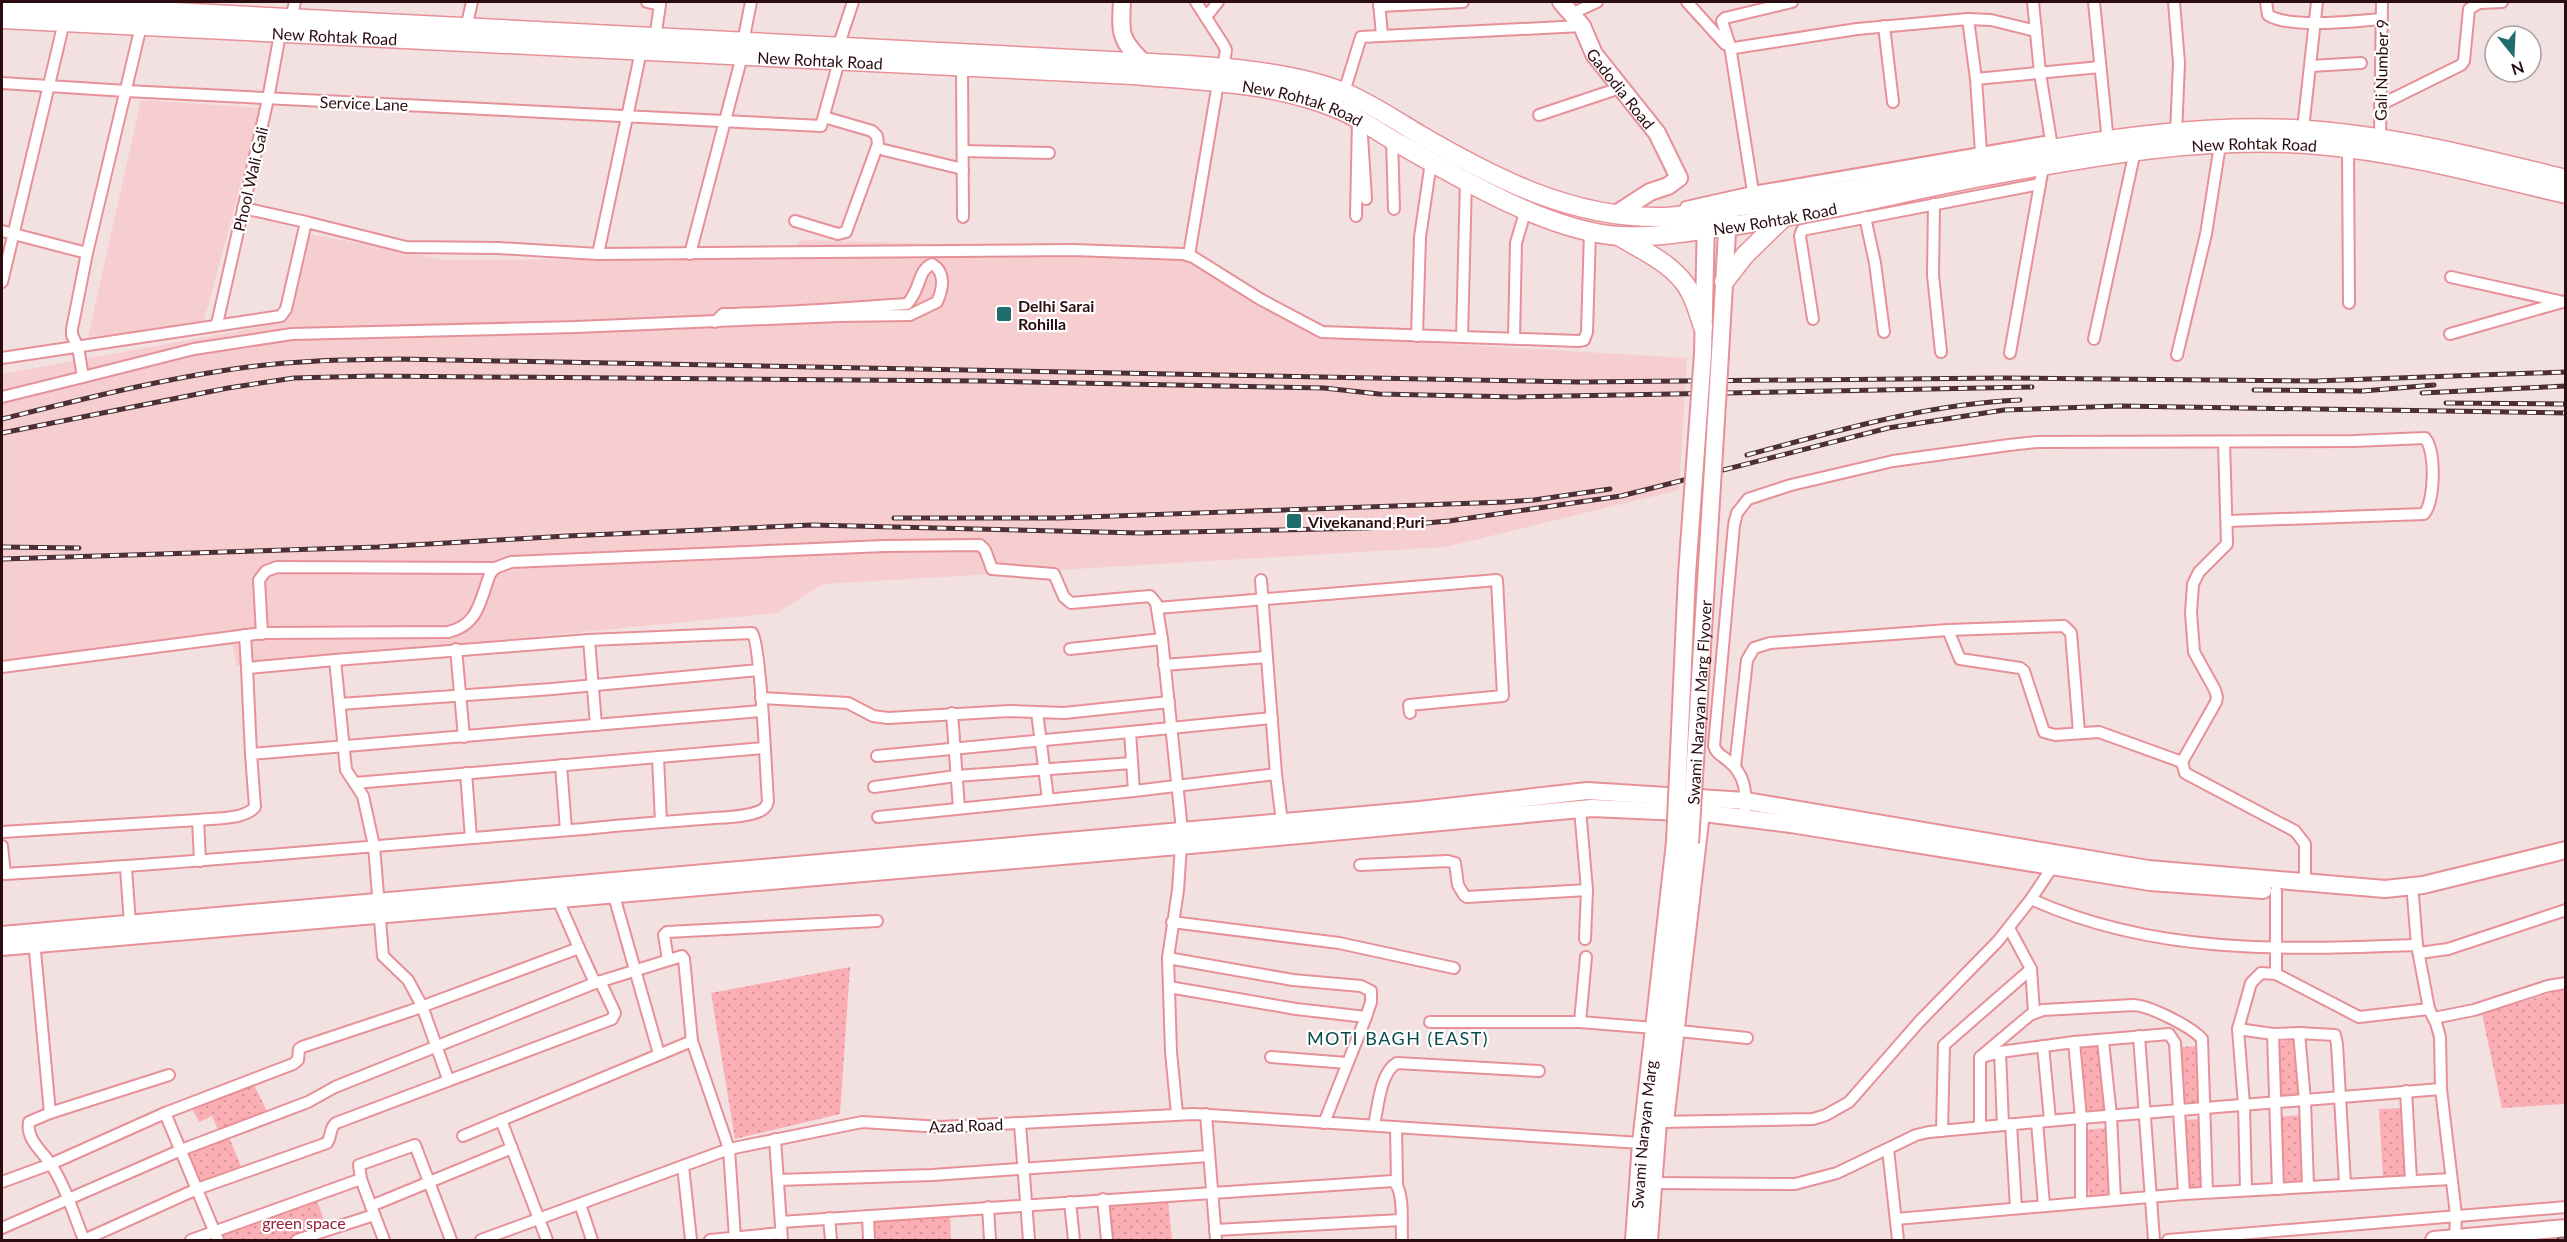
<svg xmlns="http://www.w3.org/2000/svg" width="2567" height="1242" font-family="Lato,sans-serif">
<defs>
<pattern id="park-dots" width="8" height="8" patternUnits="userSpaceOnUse" patternTransform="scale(1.5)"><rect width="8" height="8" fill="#fbafb4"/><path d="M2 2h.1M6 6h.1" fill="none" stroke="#d7959a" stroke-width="1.8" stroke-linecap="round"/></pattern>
</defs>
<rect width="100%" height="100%" fill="#f3e0e1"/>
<g fill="#f6ced0">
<path d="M141,100l120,8 -58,217 -115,12z"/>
<path d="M304,233l142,27 342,-2 13,-18 332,10 78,18 104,68 372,22 -8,132 -234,57 -622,37 -46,29 -541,53 -3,-21 -231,17v-288l275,-50z"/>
</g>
<g fill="url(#park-dots)">
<path d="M850,967l-10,147 -105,25 -24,-146z"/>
<path d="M2565,989v115l-63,4 -20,-94z"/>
<path d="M2298,1040l4,60 -23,1 -4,-59z"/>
<path d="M2101,1046l4,67 -22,2 -5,-68z"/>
<path d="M2198,1046l4,59 -20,1 -4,-59z"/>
<path d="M253,1083l15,30 -49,19 -7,-16 -13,6 -8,-15z"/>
<path d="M2402,1108l4,67 -23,2 -4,-68z"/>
<path d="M2301,1115l4,68 -22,1 -5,-67z"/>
<path d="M2201,1119l3,68 -17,1 -5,-68z"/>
<path d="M2107,1128l4,68 -22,1 -5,-67z"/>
<path d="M229,1137l13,32 -42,14 -15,-31z"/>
<path d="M316,1198l13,36 -18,6h-89l-3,-7z"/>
<path d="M1168,1200l4,40h-64l-3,-35z"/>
<path d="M950,1212l1,28h-78l-2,-21z"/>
</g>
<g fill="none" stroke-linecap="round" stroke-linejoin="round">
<g stroke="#e69198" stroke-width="14">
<g id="street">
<path d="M647,2l13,3 -5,33"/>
<path d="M1196,2l27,42 3,6 -3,19"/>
<path d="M1379,2l3,33"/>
<path d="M1687,2l38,42 9,4 123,-19 111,-10 23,1 45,11"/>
<path d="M1792,2l-67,16 -3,3 8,25 23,146 291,-50"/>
<path d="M2033,2l7,71 13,80"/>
<path d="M2094,2l14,140"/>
<path d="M2174,2l5,61 -3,71"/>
<path d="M2266,2l2,13c22,14 87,6 113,4"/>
<path d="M1379,6l84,-4"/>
<path d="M1571,14l26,-12"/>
<path d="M1206,17l12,-15"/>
<path d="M291,19l4,-17"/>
<path d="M1968,19l8,60 5,74"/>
<path d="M141,26l-54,227 -15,76v6l6,12 5,30 111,-28 98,-15 284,-7 262,-11 72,-1 27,-13c6,-13 9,-30 -5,-38 -15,7 -11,26 -25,40 -62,4 -123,9 -184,10l-8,8"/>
<path d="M1884,26l9,76"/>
<path d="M466,28l6,-26"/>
<path d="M743,42l8,-40"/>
<path d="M838,47l15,-45"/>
<path d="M2311,66l50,-3"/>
<path d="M962,67l1,150"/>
<path d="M1976,79l124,-12"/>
<path d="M2,83l124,8 695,35 18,-65"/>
<path d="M1344,92l17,-55 221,-11"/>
<path d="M2380,105l81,-40 3,-4 5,-52 10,-6 23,-1"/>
<path d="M1539,115l84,-28"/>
<path d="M2303,129l14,-127"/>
<path d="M1362,136l4,63"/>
<path d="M2380,138l2,-136"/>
<path d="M1392,139l2,70"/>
<path d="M2348,149l1,154"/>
<path d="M884,150l79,19"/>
<path d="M963,151l86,2"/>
<path d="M1934,204l-1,71 8,77"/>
<path d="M1686,207l67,-15"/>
<path d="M243,208l63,14"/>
<path d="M1356,216l2,-96"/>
<path d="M1865,217l10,46 9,69"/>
<path d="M795,221l43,13 8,-2 32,-88 -1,-8 -5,-5 -48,-14"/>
<path d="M2,231l85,22"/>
<path d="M598,254l43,-203"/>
<path d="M690,254l52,-198"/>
<path d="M1189,255l29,-172"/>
<path d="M2451,277l108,24"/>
<path d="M2,282l62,-260"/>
<path d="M1813,319l-13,-83 2,-6 238,-46"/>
<path d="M217,324l51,-225 12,-65"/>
<path d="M2450,334l116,-33"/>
<path d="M1417,336l3,-99 11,-75"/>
<path d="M1462,337l4,-157"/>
<path d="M1514,338l2,-95 10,-34"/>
<path d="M2094,339l41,-188"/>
<path d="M2010,353l33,-186"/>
<path d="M2177,355l29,-121 14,-89"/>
<path d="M2,358l279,-42 5,-7 20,-87 100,25 92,1 100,6 476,-4 109,4 10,3 67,42 62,33 256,9 6,-1 3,-8 3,-100"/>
<path d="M2,397l81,-20"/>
<path d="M2224,442l3,102 -28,28 -6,12 -2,29 3,39 21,38 2,7 -1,5 -34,60 3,11 110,58 10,13v38"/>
<path d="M1261,580l15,194"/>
<path d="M1157,608l340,-28 6,116 -94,9 1,8"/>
<path d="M1948,630l12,29 60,9 4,3 20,61 11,3 44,-3 83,30"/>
<path d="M262,634l-3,-54 7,-9 11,-4 218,1"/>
<path d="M245,635l2,33 88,-8"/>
<path d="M589,640l7,85"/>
<path d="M456,649l8,88"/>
<path d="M1070,649l92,-10"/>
<path d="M1164,665l103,-8"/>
<path d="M2,667l261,-34 185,-1c31,-7 32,-32 42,-58l5,-6 16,-6 373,-16 96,-1 5,5 7,19 62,5 10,23 7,6 79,-7 6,7 6,36 20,191 -4,60 -10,68 3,94 6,62"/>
<path d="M247,668l4,86"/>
<path d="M761,698l87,5 25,13 15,2 122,-7 54,2 105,-11"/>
<path d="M340,704l212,-15 207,-19"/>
<path d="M1037,712l11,87"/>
<path d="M952,713l7,95"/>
<path d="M1130,732l142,-14"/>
<path d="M877,756l253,-24 4,59"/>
<path d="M658,757l3,65"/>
<path d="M561,765l5,65"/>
<path d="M1735,767l12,-107 7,-12 16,-5 178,-13 116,-4 7,7 8,99"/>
<path d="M466,773l5,65"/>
<path d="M355,783l409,-35"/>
<path d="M874,787l82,-11 176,-13"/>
<path d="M1580,809l7,81 -2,49"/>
<path d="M878,817l256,-26 142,-17 6,48"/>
<path d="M1744,818c3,-22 3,-43 -17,-58 -6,-5 -11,-7 -13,-14l20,-221 3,-12 11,-14 43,-14 102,-24 116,-16 28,-3 317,-1 71,-3c11,13 10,63 -1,76l-196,7"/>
<path d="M198,820c17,-2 46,0 57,-13l-4,-53 510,-43"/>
<path d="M2,832l196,-12 2,41"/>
<path d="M2,846l3,28c193,-11 386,-30 579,-45 39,-4 79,-7 118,-10 18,-2 42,-1 58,-8 5,-2 7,-5 8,-10 -2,-24 -7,-158 -16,-168l-163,7 -254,20 11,110 17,26 11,50 9,110 25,24 14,26 26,73"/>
<path d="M1360,865l88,-4 7,2 3,22 6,10 3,2 120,-7"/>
<path d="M126,868l4,56"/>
<path d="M614,896l45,158"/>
<path d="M2413,896l4,49 12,64 7,14 4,14 1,52 15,126 -1,24"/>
<path d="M2031,899c123,56 254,51 386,46"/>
<path d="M1172,922l167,21 115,25"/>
<path d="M2009,928l22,41 3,43"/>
<path d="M34,940l16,173"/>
<path d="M579,948l16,35"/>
<path d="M2419,953l29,-4 118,-39"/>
<path d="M1168,958l125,22 68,6 10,5v11l-5,15 -42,106"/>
<path d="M668,960l-4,-25 3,-3 210,-11"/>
<path d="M2276,974v-83"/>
<path d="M1169,987l127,22 70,8"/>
<path d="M2434,1018l40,-8 74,-24 18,-3"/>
<path d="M1430,1022h150l74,6"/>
<path d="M1580,1022l6,-65"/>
<path d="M2238,1029l13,-46 10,-10 15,1 83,43 70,-8"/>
<path d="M1679,1031l68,7"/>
<path d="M2299,1033l6,68 3,85"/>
<path d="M2273,1034l5,155"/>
<path d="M2139,1036l15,204"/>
<path d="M2103,1041l8,75 4,83"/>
<path d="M2074,1042l7,76v84"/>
<path d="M2043,1046l7,74"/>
<path d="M2000,1052l3,73"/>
<path d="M1271,1057l76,6"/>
<path d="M1982,1057l18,-5 74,-10 95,-8 6,9 9,151"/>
<path d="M2406,1091l5,89"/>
<path d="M165,1113l53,127"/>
<path d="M1206,1114l10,126"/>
<path d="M501,1120l46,120"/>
<path d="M1658,1122l155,-3 13,-4 23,-13 70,-80 79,-81 33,-42 22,-33"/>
<path d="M1668,1122l36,-309"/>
<path d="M2037,1122l7,83"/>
<path d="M1020,1124l9,116"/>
<path d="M2011,1124l5,84"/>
<path d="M1374,1125c4,-17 6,-53 23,-62l142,8"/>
<path d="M1396,1127l1,56"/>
<path d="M1980,1127v-70l50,-42 13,-5 91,-5c16,1 58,22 68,34l5,153"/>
<path d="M1942,1131l2,-86 87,-76"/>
<path d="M463,1136l229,-95"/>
<path d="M775,1139l7,101"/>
<path d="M1888,1149l10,91"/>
<path d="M683,1166l8,74"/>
<path d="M778,1180l154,-5 277,-19"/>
<path d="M2,1182l49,-18 114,-51 128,-49 5,-4 1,-11 3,-2 108,-36 169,-63 -21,-48"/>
<path d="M1653,1183l142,1 42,-11 79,-38 13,-3 152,-14 360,-29"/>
<path d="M2246,1190l-2,-85 -6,-76 35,5 26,-1 36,2 2,9 8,140"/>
<path d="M1103,1199l4,41"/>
<path d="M1070,1202l4,38"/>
<path d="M580,1204l12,36"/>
<path d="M371,1206l-10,-27 -2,-14 56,-20 36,95"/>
<path d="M988,1207l2,33"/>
<path d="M868,1216l1,24"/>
<path d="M829,1218l2,22"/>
<path d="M1896,1219l288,-25 267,-15"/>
<path d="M781,1222l612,-41c12,8 8,45 9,59"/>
<path d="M2,1228l179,-78 127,-48 27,-15 260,-104 87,-27 2,3 8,82 37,108 6,89"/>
<path d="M1215,1230l186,-10"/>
<path d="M84,1240l113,-51 130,-46c5,-7 2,-15 9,-20l276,-104 3,-6 -15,-32"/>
<path d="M84,1240c-10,-25 -19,-55 -34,-77 -9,-13 -24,-24 -21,-41l21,-9 119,-38"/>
<path d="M191,1240l170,-61"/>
<path d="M297,1240l77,-25"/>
<path d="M384,1240l-13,-34 141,-58"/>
<path d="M481,1240l248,-91 133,-27 79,5 253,-13 447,29"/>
<path d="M710,1240l71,-7"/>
<path d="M2168,1240l398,-33"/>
</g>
</g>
<g stroke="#e69198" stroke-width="20">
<g id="secondary">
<path d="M1122,2c-2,32 -2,38 22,61"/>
<path id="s1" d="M1561,2l21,24 12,28 63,79 22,45 -11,8 -18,6 -34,22"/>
<path d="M1703,354l3,-136"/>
<path d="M1720,354l8,-139"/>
<path d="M2,935l1418,-125 167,-19 159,10 402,68 237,20 38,-4 143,-35"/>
<path d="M2,947l1211,-104 379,-35 112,5 87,11 359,58 113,8"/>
<path id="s2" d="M1634,1240l7,-97 34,-301"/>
<path d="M1649,1240l9,-118 32,-279"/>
<path d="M2434,1240l132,-12"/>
</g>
</g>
<g stroke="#e69198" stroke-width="21">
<g id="primary">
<path d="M2,3l1109,58c70,4 173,5 237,33 25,11 49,27 72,41 74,43 151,83 239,82 27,0 55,-7 82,-11 80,-10 159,-26 238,-41 24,-5 49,-12 73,-16 79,-14 175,-25 255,-19 88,6 173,28 259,49"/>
<path id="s3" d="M2,19l1131,56c68,6 141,7 205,34 20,8 39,22 58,33 61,35 153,90 224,94 38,2 74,-5 111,-10 86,-12 170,-34 255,-50 108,-20 221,-41 332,-31 84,7 166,30 248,49"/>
<path d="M1620,237c24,14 57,29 70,55 6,11 9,23 13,35"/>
<path d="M1724,282l21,-27 38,-37"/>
</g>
</g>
<use href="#street" stroke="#fff" stroke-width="10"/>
<use href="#secondary" stroke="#fff" stroke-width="16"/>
<use href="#primary" stroke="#fff" stroke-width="18"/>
<g stroke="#4d3034" stroke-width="5">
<g id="rail">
<path d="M2254,390l109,1 71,-6"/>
<path d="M2422,393l144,-7"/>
<path d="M2446,403l120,1"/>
<path d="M2,419c81,-20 163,-41 246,-52 51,-7 101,-7 151,-8l1182,23 421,-4 313,3 251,-9"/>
<path d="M2,433l226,-45 66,-10 79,-2 608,5 343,7 55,6 138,3 515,-10"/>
<path d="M1747,455c90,-24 179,-51 273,-55"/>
<path d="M894,518h165l446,-16 29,-2 76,-11"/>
<path d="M2,547l77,1"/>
<path d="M2,559l376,-12 189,-11 245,-11 328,8 228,-5 81,-7 172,-25 267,-68 116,-18 115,-4 447,7"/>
<path d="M2559,1240h7"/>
</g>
</g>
<use href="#rail" stroke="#fff" stroke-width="3" stroke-dasharray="9" stroke-linecap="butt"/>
<g stroke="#e69198" stroke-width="20" stroke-linecap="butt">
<g id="secondary-bridge">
<path d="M1675,842l12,-268 16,-220"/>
<path id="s4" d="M1690,843l30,-489"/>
</g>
</g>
<use href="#secondary-bridge" stroke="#fff" stroke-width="16"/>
</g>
<g fill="#216d6c" stroke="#fff" stroke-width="2">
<rect x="996" y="306" width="16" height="16" rx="3"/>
<rect x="1286" y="513" width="16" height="16" rx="3"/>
</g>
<g text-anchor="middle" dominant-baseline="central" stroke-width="4.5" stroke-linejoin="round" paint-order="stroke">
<g font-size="16" fill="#2b0c10" stroke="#fff">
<text stroke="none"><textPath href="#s3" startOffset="333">New Rohtak Road</textPath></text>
<text stroke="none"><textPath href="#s3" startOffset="819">New Rohtak Road</textPath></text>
<text transform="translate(2381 70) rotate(-89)">Gali Number 9</text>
<text stroke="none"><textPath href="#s1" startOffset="106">Gadodia Road</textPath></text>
<text transform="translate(364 103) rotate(2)">Service Lane</text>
<text stroke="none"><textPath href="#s3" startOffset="1305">New Rohtak Road</textPath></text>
<text stroke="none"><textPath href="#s3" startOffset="2295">New Rohtak Road</textPath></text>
<text transform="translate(250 179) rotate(-77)">Phool Wali Gali</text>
<text stroke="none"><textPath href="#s3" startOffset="1809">New Rohtak Road</textPath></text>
<text stroke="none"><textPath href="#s4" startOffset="141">Swami Narayan Marg Flyover</textPath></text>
<text transform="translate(966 1125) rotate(-2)">Azad Road</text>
<text stroke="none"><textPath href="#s2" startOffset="106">Swami Narayan Marg</textPath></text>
</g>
<g font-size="16" font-weight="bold" fill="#2b0c10" stroke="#fff" text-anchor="start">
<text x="1018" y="305">Delhi Sarai<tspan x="1018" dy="18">Rohilla</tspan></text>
<text x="1308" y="521">Vivekanand Puri</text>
</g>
<g font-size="16" fill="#951d37" stroke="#fff">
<text x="304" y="1222">green space</text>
</g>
<g font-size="18" letter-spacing="1.5" fill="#094a4a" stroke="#fff">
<text x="1398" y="1038">MOTI BAGH (EAST)</text>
</g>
</g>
<rect width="2567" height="1242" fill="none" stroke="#2b0c10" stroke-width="6"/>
<g transform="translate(2513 54) rotate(162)"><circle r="28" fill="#ffffff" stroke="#aa9e9f" stroke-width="1.5"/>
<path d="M0-4.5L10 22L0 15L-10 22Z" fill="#216d6c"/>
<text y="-9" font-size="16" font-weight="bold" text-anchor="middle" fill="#2b0c10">N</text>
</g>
</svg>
